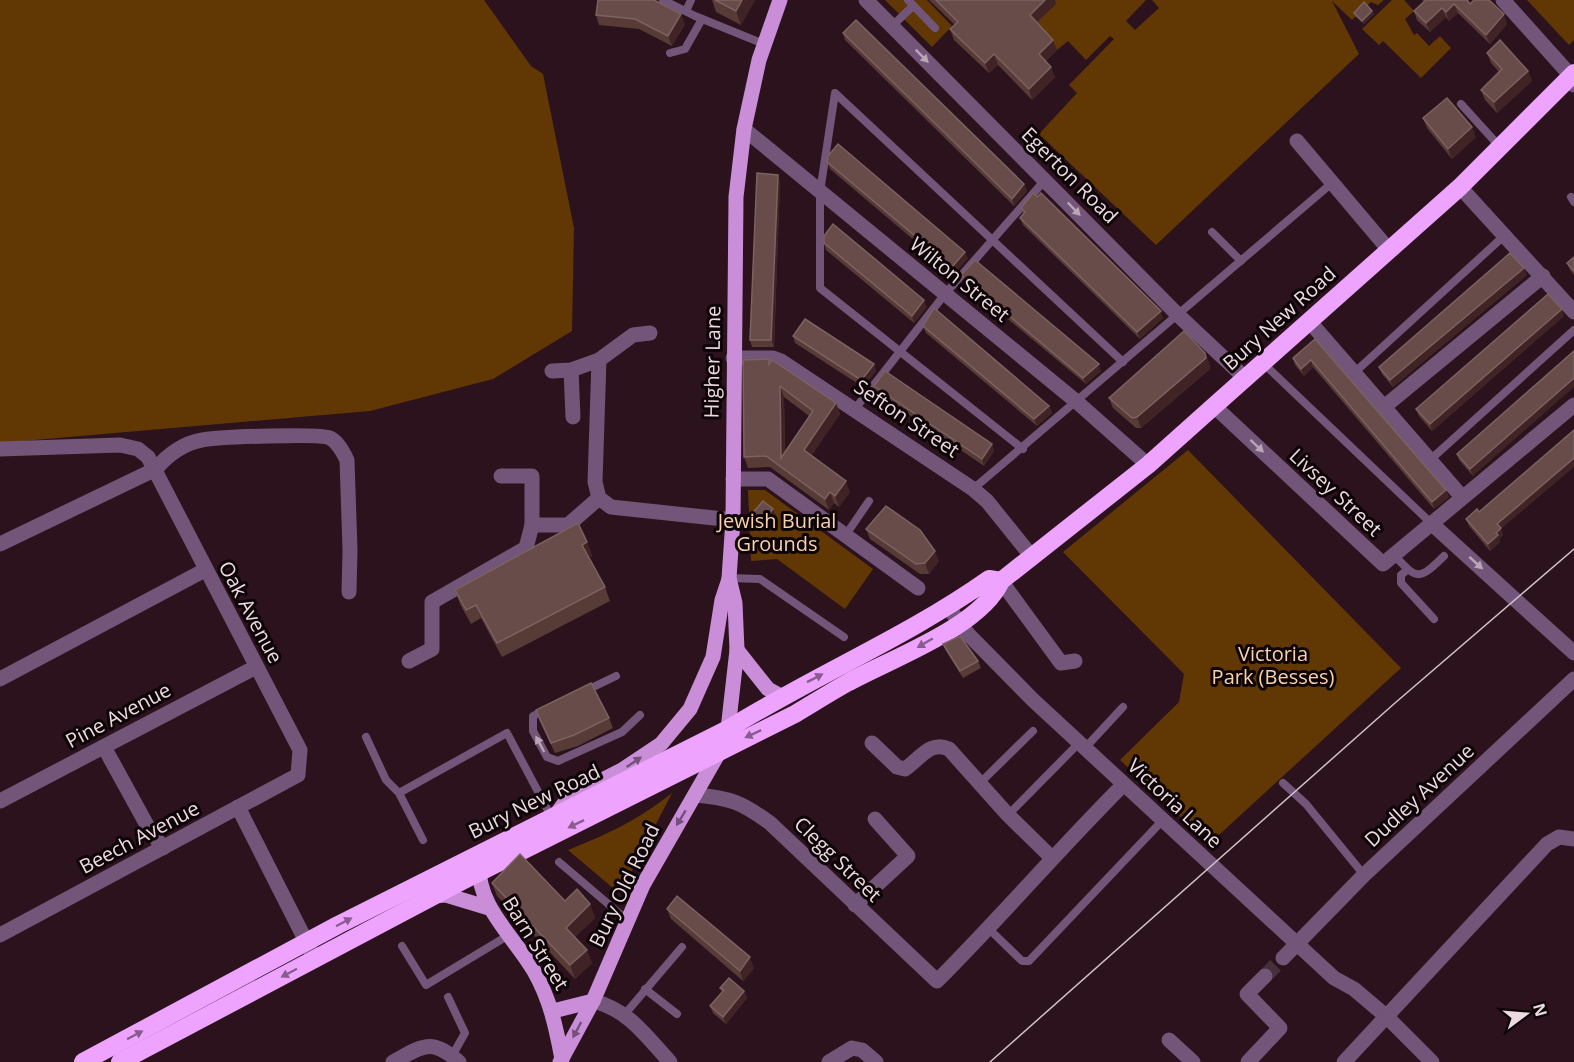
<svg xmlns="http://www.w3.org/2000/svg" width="1574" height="1062" font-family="'Open Sans',sans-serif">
<rect width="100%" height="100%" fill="#2b121d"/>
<g fill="#613804">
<path d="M0,0h484l47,66 12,8 31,154 -2,103 -79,48 -123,32 -370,32z"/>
<path d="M885,0h42l25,26 -20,21z"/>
<path d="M1052,0h94l-20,21 9,9 24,-22 -7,-8h232l-6,5 -7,-3 -19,18 -20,-19 27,53 -203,191 -117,-111 38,-41 -8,-8 45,-46 -4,-3 -24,24 -18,-19 -11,9 -24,-24 23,-22z"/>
<path d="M1392,0h12l10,11 -9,8 9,16 3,-2 12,13 11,-10 11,12 -30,30 -38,-37 -4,4 -17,-16z"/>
<path d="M1527,0h47v40l-5,5z"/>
<path d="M1188,450l213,218 -192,176 -89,-84 59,-58 5,-28 -121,-122z"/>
<path d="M748,490h17l108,79 -28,40 -68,-50 -26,2z"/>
<path d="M672,793l-52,101 -52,-44c40,-16 70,-30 104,-57z"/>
</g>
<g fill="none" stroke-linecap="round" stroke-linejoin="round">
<path stroke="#48303a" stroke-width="15" stroke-dasharray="15 8" stroke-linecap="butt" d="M1265,976l18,-18"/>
<g stroke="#725578" stroke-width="8">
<path d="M663,0l32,16 69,28"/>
<path d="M908,0l27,28"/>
<path d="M686,11l5,-11"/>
<path d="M892,26l21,-20"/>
<path d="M670,53l15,-4 17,-30"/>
<path d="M1461,104l39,43"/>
<path d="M1571,197l3,5"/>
<path d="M1212,232l29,29"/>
<path d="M1263,363l169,161"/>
<path d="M1354,373l151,-138"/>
<path d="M855,409l90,-115 100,-114"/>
<path d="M1023,449l-203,-161v-96l15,-99 288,269"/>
<path d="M1430,460l144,-130"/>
<path d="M973,489l359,-306"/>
<path d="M845,536l24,-35"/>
<path d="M1394,555c24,26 25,25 50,1"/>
<path d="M1407,570l-6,5v8l33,36"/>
<path d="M729,578l31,1 84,58"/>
<path d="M583,692l33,-16"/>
<path d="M547,709l-14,7v15l14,26 11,4 64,-29 18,-17"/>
<path d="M366,737l20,43 13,13 108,-60 45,85"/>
<path d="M1085,748l38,-41"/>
<path d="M980,783l53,-52"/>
<path d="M1283,783l23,21 58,71"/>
<path d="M399,793l24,47"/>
<path d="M1008,815l71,-72"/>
<path d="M559,862l68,58"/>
<path d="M989,929l33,32h7l133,-140"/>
<path d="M402,946l24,39 83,-50"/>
<path d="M645,989l32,25"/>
<path d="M448,997l17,36 -13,23"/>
<path d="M625,1014l57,-67"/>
</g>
<g stroke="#725578" stroke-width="15">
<path d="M866,0l312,315 67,63"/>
<path d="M1503,0l68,76 3,9"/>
<path d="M744,129l333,273 71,63"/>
<path d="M1297,141l92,109"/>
<path d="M1460,187l114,125"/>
<path d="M1309,321l153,176"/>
<path d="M650,333l-17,2 -34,25 -4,122 4,16 12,9 122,13"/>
<path d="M733,358h40l8,3 192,128 14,12 45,56"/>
<path d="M571,370l2,47"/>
<path d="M552,371l19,-1 28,-10"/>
<path d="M1214,406l169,158 191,-159"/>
<path d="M1384,407l159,-131"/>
<path d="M0,449l120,-4 18,4 10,8 152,293 -2,25 -298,160"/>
<path d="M501,476h31v49h36l31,-27"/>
<path d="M733,479h35l150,109"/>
<path d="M1432,524l142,129"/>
<path d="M0,544l156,-75c11,-14 28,-26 46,-29 14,-3 119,-7 128,-2 8,4 13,14 17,22l3,90 -1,42"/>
<path d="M1001,581l60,82 14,-2"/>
<path d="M948,607l20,27 65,66 301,278 20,11 33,28 45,45"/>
<path d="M409,661l23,-12v-47l94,-54 6,-23"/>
<path d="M0,679l205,-109"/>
<path d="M872,743l25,24 8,2c15,-10 25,-29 44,-20l59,66 43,42"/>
<path d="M104,747l44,80 15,21"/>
<path d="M695,795c36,3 46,7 75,28l167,158c64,-64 122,-132 186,-196"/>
<path d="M0,801l256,-134"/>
<path d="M238,807l73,144"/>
<path d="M855,905l53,-49 -33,-37"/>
<path d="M1283,958l81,-83 210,-196"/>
<path d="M593,1001c36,9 52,34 77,61"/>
<path d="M1169,1040l24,22"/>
<path d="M393,1062c30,-16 38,-25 66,0"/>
<path d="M829,1062l23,-14 10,2 14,12"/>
<path d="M1248,1062l32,-34 -33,-34 18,-18"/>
<path d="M1344,1062l203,-218 12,-7 15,2"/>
</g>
<g stroke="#ca8ed8" stroke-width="15">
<path d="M737,650l31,39 13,7"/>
<path d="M555,816l14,-19 53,-27 39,-26 29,-35 23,-52 9,-57 7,-21"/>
<path d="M479,861c-3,45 34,74 55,110 16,28 22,56 28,88"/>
<path d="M434,896l12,-1 43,13"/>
<path d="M553,1011l40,-10"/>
<path d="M560,1062l33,-61 50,-116 78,-136 7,-20 9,-79 -2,-47 -6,-25 4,-58 3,-323 8,-68 15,-69 21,-60"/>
</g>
<g stroke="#eea4fe" stroke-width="18">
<path d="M83,1062l255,-137 390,-196c85,-53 179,-92 261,-150l12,2"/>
<path d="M120,1062l342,-181 333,-167c17,-10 34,-21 52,-31 43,-24 134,-56 154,-102l147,-116 66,-59 246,-219 114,-114"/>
</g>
<path stroke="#d3c0c7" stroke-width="1.5" d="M990,1062l405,-359 179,-154"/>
</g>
<g fill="#573b37" fill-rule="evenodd">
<path d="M712,0h43l-14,25 -25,-13z"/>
<path d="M929,0h126l1,4 -19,19 16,17 4,10 -11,11 9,16 -23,23 -34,-35 -9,8 -35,-33 -4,-11 5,-4z"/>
<path d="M1422,0h45l3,4 37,20 -17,20 -32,-31 -9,8 -3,-4 -16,15 -13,-12 -3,-9 10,-9z"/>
<path d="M1372,11l2,3 -10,10 -9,-8 -1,-3z"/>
<path d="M596,15l89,9 -13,22 -33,-17 -40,-4z"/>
<path d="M843,33l181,151 3,7 -13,15 -169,-166z"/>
<path d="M1487,53l41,18 4,10 -35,32 -12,-13 -4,-10 18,-18 -8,-9z"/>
<path d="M1423,118l53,19 -24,22 -25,-31z"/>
<path d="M827,162l141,96 -14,16 -124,-105z"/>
<path d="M778,175l2,7 -6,165h-22l-2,-7z"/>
<path d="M1021,208l142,110 -23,21 -117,-114 -3,-7 3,-4z"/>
<path d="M824,243l103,64 -13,16 -88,-73z"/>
<path d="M1574,257v18l-4,-5 -3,-7z"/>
<path d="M961,275l140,96 -15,13 -119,-99 -3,-3z"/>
<path d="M1527,275l-134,112 -11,-13 -3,-7z"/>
<path d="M1564,316l-132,115 -13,-15 -3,-7z"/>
<path d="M923,326l126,80 3,7 -15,13 -111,-93z"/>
<path d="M793,336l81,28 2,7 -13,16 -68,-44z"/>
<path d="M1315,339l131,151 3,7 -15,12 -121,-142 -9,9 -9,-11 -2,-7z"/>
<path d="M1574,351l-101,125 -14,-16 -2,-6z"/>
<path d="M1205,353l4,10 1,6 -69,59h-5l-23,-20 -4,-10z"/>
<path d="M769,359l1,3 66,41 4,11 -29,42 39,36 -11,15 -5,-4 -5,7 -59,-43 -22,1 -4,-11zM784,397l25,19 -24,37z"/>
<path d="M874,386l118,58 2,7 -10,15 -108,-74z"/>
<path d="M773,509l3,7 -13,16 -10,-9 -3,-7z"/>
<path d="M1479,512l22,17 2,6 -4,4 1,3 -10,9 -21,-25 -3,-7z"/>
<path d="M866,529l73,32 -10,13h-9l-50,-35z"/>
<path d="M587,542l5,14 -3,2 16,29 5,14 -108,56 -21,-39 -10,6 -11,-20 -5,-14z"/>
<path d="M943,644l35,17 3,7 -18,10 -17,-27z"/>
<path d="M536,710l73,8 4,10 -35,18 -23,7 -16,-33z"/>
<path d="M492,883l73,18 25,3 5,14 -20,19 17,26 -17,16 -78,-83z"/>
<path d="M667,909l87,59 -11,13 -72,-62z"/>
<path d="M720,988l24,3 3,7 -21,26 -13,-11 -3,-7 12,-13z"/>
</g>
<g fill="#3f2325">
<path d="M742,0h13l-14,25 -5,-14z"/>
<path d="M1045,0h10l1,4 -23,22 -3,-11z"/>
<path d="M1454,4l4,9 -9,8 -3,-9z"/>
<path d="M1442,8l4,9 -16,15 -4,-9z"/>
<path d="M1372,11l2,3 -10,10 -2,-3z"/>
<path d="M681,14l4,10 -13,22 -4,-10z"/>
<path d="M1504,14l3,10 -17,20 -4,-9z"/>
<path d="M1053,40l4,10 -15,15 -3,-11z"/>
<path d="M994,54l4,11 -9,8 -4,-10z"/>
<path d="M1051,67l4,10 -23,23 -3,-11z"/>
<path d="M1528,71l4,10 -35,32 -3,-11z"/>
<path d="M1472,127l4,10 -24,22 -4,-10z"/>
<path d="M778,175l2,7 -6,165 -3,-7z"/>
<path d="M1024,184l3,7 -13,15 -2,-7z"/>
<path d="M965,252l3,6 -14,16 -2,-7z"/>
<path d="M1524,268l3,7 -134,112 -3,-7z"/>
<path d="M924,300l3,7 -13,16 -2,-7z"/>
<path d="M1562,309l2,7 -132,115 -2,-7z"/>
<path d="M1161,311l2,7 -23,21 -3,-7z"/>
<path d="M1205,353l4,10 1,6 -69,59 -4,-11z"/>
<path d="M1311,360l2,7 -9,9 -3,-7z"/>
<path d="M874,364l2,7 -13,16 -2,-7z"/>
<path d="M1099,364l2,7 -15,13 -3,-6z"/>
<path d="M1574,378v9l-101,89 -3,-7z"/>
<path d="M780,386l4,11 1,72 -4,-11z"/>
<path d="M836,403l4,11 -32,47 -4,-11z"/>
<path d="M1049,406l3,7 -15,13 -3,-7z"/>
<path d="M992,444l2,7 -10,15 -2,-7z"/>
<path d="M1574,458v9l-73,62 2,6 -4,4 1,3 -10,9 -2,-7 8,-11 1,-9z"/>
<path d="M846,481l4,11 -11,15 -4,-11z"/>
<path d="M1446,490l3,7 -15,12 -2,-7z"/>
<path d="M830,492l4,11 -5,7 -4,-11z"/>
<path d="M773,509l3,7 -13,16 -2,-7z"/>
<path d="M587,542l5,14 -5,3 -5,-14z"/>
<path d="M935,551l4,10 -10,13 -4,-11z"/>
<path d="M590,904l5,14 -24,23 -5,-13z"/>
<path d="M587,950l5,13 -17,16 -5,-14z"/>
<path d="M750,957l4,11 -11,13 -3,-10z"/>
<path d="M744,991l3,7 -21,26 -3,-7z"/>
</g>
<g fill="#674c49" stroke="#7c6261" stroke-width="1.5" fill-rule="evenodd">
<path d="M598,0h56l27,14 -13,22 -33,-17 -39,-4z"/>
<path d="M715,0h27l-6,11z"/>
<path d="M936,0h109l-15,15 23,25 -14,14 12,13 -22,22 -35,-35 -9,9 -22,-21 -13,-13 8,-7z"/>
<path d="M1426,0h41l3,4 4,-4h15l15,14 -18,21 -32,-31 -8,8 -4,-4 -16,15 -12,-12z"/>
<path d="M1364,2l8,9 -10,10 -8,-8z"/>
<path d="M856,20l168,164 -12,15 -169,-166z"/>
<path d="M1500,40l28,31 -34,31 -13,-12 21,-21 -15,-16z"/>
<path d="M1447,98l25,29 -24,22 -25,-31z"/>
<path d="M838,144l127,108 -13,15 -125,-105 1,-6z"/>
<path d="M757,173l21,2 -7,165h-21z"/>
<path d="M1033,193l4,4 4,-4 120,118 -24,21 -117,-114 5,-6 -4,-4z"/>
<path d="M833,224l91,76 -12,16 -88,-73v-7z"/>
<path d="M1510,253l14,15 -134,112 -11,-13z"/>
<path d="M1574,257v14l-7,-8z"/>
<path d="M975,260l124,104 -16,14 -119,-100 -3,-3z"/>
<path d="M1548,294l14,15 -132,115 -14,-15z"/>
<path d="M934,308l115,98 -15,13 -111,-93z"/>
<path d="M805,319l69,45 -11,14 -2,2 -68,-44z"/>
<path d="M1184,331l21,22 1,5 -69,59 -5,1 -23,-20z"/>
<path d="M1315,339l131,151 -14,12 -121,-142 -10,9 -8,-11z"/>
<path d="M1574,351v27l-104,91 -13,-15z"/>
<path d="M769,359v5l3,-4 64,43 -32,47 42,31 -11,15 -5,-4 -5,7 -59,-43 -22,1 -1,-97zM780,386l33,25 -32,47z"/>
<path d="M885,371l107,73 -10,15 -108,-73z"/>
<path d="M1574,430v28l-77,66 4,4 -5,5 2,2 -10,9 -22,-25 11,-10 2,3z"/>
<path d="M763,501l10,8 -12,16 -11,-9z"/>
<path d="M886,506l34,24 15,21 -10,12 -9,1 -50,-35z"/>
<path d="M578,523l9,19 -5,3 23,42 -108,56 -21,-38 -10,5 -11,-20z"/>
<path d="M960,636l18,25 -18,10 -17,-27z"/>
<path d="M591,683l18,35 -35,17 -23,8 -15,-33z"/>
<path d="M520,854l45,47 12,-12 13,15 -24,24 21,22 -17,15 -78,-82z"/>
<path d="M677,896l73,61 -10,14 -73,-62z"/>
<path d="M729,978l15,13 -21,26 -13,-11 14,-16 -4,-2z"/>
</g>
<defs><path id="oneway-solid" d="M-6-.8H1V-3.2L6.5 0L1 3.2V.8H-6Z" transform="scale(1.5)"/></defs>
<g fill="#bba5b6">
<use href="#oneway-solid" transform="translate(922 56) rotate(45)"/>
<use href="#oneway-solid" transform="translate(1074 209) rotate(46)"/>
<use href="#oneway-solid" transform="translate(1257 446) rotate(43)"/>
<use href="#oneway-solid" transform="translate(1476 563) rotate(42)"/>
<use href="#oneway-solid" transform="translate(540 744) rotate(-118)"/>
</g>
<g fill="#895c8f">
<use href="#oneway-solid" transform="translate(925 643) rotate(150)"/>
<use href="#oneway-solid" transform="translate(815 678) rotate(-27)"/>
<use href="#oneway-solid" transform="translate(753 734) rotate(155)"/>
<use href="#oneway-solid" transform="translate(576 824) rotate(154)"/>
<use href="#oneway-solid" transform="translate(344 922) rotate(-28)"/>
<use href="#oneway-solid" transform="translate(289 973) rotate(152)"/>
<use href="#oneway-solid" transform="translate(135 1035) rotate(-28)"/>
</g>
<g fill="#75507a">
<use href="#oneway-solid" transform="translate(634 762) rotate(-34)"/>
<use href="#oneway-solid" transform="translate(681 818) rotate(121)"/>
<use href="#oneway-solid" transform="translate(577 1030) rotate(118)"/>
</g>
<g text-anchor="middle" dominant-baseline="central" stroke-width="6" stroke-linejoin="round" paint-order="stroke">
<g font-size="20" fill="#ecdae0" stroke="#0d0407">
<text transform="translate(1070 175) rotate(45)">Egerton Road</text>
<text transform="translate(960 279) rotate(39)">Wilton Street</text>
<text transform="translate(1279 318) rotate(-42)">Bury New Road</text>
<text transform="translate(712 362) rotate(-89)">Higher Lane</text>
<text transform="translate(907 418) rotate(34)">Sefton Street</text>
<text transform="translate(1336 492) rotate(43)">Livsey Street</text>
<text transform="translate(251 612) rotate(62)">Oak Avenue</text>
<text transform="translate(118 715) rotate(-28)">Pine Avenue</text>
<text transform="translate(1419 795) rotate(-43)">Dudley Avenue</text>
<text transform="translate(534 801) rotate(-26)">Bury New Road</text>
<text transform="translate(1175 803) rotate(43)">Victoria Lane</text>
<text transform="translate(139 837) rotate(-28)">Beech Avenue</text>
<text transform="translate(838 859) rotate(44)">Clegg Street</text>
<text transform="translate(624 885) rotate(-64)">Bury Old Road</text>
<text transform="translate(536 943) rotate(58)">Barn Street</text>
</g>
<g font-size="20" fill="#fad1aa" stroke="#0d0407">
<text x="777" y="520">Jewish Burial<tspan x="777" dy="23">Grounds</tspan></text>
<text x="1273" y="653">Victoria<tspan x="1273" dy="23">Park (Besses)</tspan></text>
</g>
</g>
<g transform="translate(1526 1014) rotate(74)" stroke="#0d0407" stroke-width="4.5" paint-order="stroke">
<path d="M0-4.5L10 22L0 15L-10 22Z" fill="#ecdae0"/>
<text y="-9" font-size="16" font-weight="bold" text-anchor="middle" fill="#ecdae0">N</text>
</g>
</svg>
